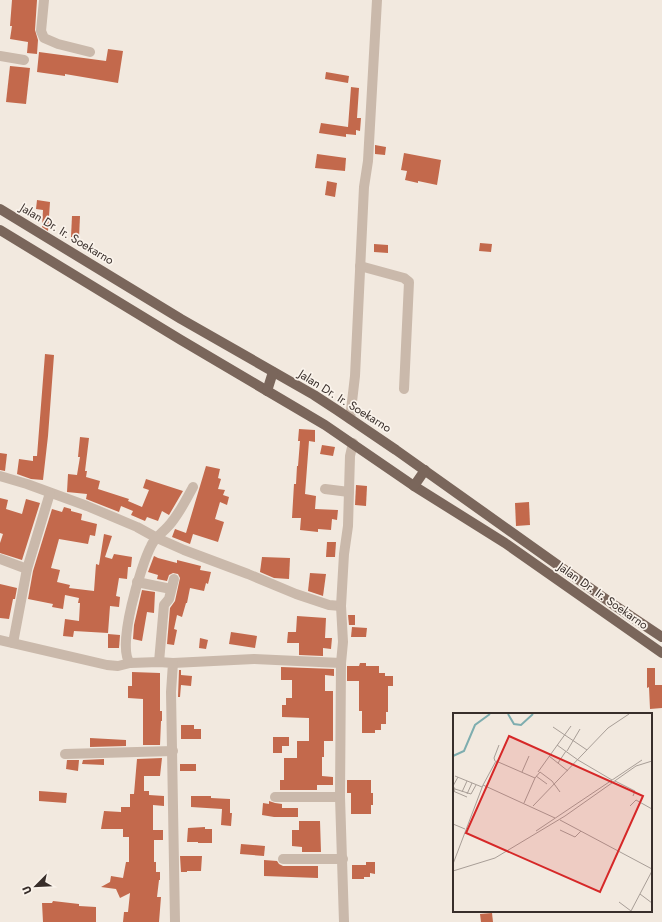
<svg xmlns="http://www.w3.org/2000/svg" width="662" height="922" font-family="Jost,sans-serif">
<rect width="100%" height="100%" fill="#f2e9df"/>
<g fill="#c3694c">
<path d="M12,0h25l-2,30 3,10 -1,14 -10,-1 1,-11 -18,-3 2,-13h-2z"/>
<path d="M108,49l15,2 -5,32 -53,-9v2l-28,-4 2,-20 67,9z"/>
<path d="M10,66l20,2 -4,36 -20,-2z"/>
<path d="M326,72l23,4 -1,7 -23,-4z"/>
<path d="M351,87l8,1 -2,30h4l-1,13 -4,-1v5l-10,-1v3l-27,-4 2,-10 27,4z"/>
<path d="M375,145l11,2 -1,8 -10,-1z"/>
<path d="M404,153l37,7 -4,25 -19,-4v2l-13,-3 2,-9 -6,-1z"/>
<path d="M317,154l29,4 -1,13 -30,-3z"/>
<path d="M327,181l10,2 -2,14 -10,-2z"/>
<path d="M37,200l13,2 -2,29 -6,-4 1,-17 -7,-1z"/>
<path d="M72,216h8l-1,22 -8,-1z"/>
<path d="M480,243l12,1 -1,8 -12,-1z"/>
<path d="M374,244l14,1v8l-14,-1z"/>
<path d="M45,354l9,1 -6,81 -5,44 -12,-1 -14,-5 2,-15 14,2v-5h4z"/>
<path d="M299,429l16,1v12l-6,-1 -4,53 11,2 -1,13 23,1 -1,10 -5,-1 -1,11 -13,-1v3l-18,-2 1,-12h-9l2,-34h2l1,-18h1l2,-25h-2z"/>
<path d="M80,437l9,1 -4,33h2l-1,6 14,4 -2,8 31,10 -1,2 14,6 7,-17 -6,-2 3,-9 37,12 -14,24 -7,-4 -4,10 -11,-4 -2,4 -14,-6 2,-4 -12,-5 -2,6 -33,-13 1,-5 -20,-2 1,-18 9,1 3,-18h-2z"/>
<path d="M322,445l13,2 -2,9 -13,-2z"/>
<path d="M0,453l7,1 -2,17 -5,-1z"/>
<path d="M206,466l14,3 -2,9 3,1 -3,10 7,1 -2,5 6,2 -2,8 -7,-3 -5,17 9,3 -6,20 -25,-8 -3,10 -18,-7 3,-8 11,4z"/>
<path d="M356,485l11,1 -1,20 -11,-1z"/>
<path d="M0,498l8,2 -2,9 16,5 4,-15 14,4 -18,57 -22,-7v-10l3,-9 -3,-1z"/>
<path d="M529,502l1,23 -14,1 -1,-23z"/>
<path d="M64,507l7,2v2l11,3 -1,6 16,4 -2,12 -5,-1 -2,9 -29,-5 -8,29 9,2 -3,12 13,3 -1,3 25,3 2,-27 3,1 5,-31 8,2 -7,21 7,2 2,-5 18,3 -1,10h-3l-1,12 -8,-1 -3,18 4,1 -1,10 -9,-1 -2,27 -34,-2 -1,6 -10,-1 2,-17 14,2 1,-18h-2l1,-5 -14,-3 -2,14 -11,-2 1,-3 -25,-5 5,-28 19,-62 10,3z"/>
<path d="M327,542h9l-1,15h-9z"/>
<path d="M154,556l4,2 19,5v-3l24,6 -1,4 11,2 -3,12 -2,-1 -2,8 -14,-3 -3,15h-1l-4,14 -5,-2 -3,14 3,1 -3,15 -7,-1 3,-36 5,-7 5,-23 -2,-4 -5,-1 -4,2 -2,6 -10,-2 1,-4 -10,-3z"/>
<path d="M262,557l28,1 -1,21 -15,-1 -14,-6z"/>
<path d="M310,573l16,1 -3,22 -15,-5z"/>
<path d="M0,584l17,4 -2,11h-2l-4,20 -9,-1z"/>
<path d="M142,590l13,2 -1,21 -7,-1 -5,29 -9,-2 1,-14z"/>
<path d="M348,615h7v10h-6z"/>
<path d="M297,616l29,2 -1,20h7l-1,11 -8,-1v8l-24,-1v-12h-12l1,-11h8z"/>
<path d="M352,627l15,1 -1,9h-15z"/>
<path d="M231,632l26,4 -2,12 -26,-4z"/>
<path d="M108,634l12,1 -1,13h-11z"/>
<path d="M200,638l8,2 -2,9 -7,-1z"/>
<path d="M360,663h6v3h13v7h6v3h8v10h-5v26h-2v12h-5v6h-6v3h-13v-22h-3v-30h-12v-15h12z"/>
<path d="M281,667l53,2v7l-9,-1v16h8v50h-9v16h-2v19l11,1v8h-16v5h-37v-10h4v-22h13v-17h12v-23l-27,-1v-12h4v-7h6v-18h-11z"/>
<path d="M647,668h8v17h7v23l-12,1 -1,-22 -2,1z"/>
<path d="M179,670h2v5l11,1 -1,10 -10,-1 -1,12h-2z"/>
<path d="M132,672l28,1v38h2v10h-1l-1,24h-17v-46l-15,-1v-12h4z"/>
<path d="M181,725h13v4h7v10h-20z"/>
<path d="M273,737h16v9h-7v7h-9z"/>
<path d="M90,738l36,2v6l-36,1z"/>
<path d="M162,758l-2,18h-16v15h5v4l15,1v10l-11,-1v25h10v10h-9v22h2v10h4v8h-1l-2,17h4l-2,25h-36l1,-10h4l2,-19 -10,5 -4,-9 -15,-2 9,-5 1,-6 12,2 3,-16h3v-25h-6v-8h-22l3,-18 17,1v-5h9v-13h4l3,-35z"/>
<path d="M104,759v6l-22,-1 1,-4z"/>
<path d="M67,760h12l-1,11 -12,-2z"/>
<rect x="180" y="764" width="16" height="7"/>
<path d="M347,780h24v13h2v12h-2v9h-20v-21h-4z"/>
<path d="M39,791l28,2 -1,10 -27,-2z"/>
<path d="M191,796h20v2l19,1v14h2l-1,13 -10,-1 1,-16 -31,-2z"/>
<path d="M269,801l6,2 7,1v4h16v9h-24l-12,-2 1,-12 6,1z"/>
<path d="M299,821h21l1,31h-19v-5l-10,-1v-16h7z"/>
<path d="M205,827v2h7v14h-14v-1h-11l1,-14z"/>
<path d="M241,844l24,2 -1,10 -24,-2z"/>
<path d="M180,856h22l-1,15h-14v1h-6z"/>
<path d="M264,860l13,1 2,3 4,2h35v12l-54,-2z"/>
<path d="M366,862h9v12l-5,-1v4h-6v2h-12v-14h14z"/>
<path d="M53,901l26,3v2l17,1v15h-53l-1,-19h10z"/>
<path d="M492,913l1,9h-12l-1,-8z"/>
</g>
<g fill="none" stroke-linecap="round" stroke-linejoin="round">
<g stroke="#cab9ab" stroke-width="10">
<path d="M44,0l-3,31 3,7 14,6 32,8"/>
<path d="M0,56l24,4"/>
<path d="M360,266l44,12 5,4 -5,107"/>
<path d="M350,419l5,-43 9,-189 4,-26 9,-161"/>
<path d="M0,476l27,8 60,22 50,21 20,11 27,12 64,24 48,20 33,11 12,1"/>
<path d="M325,489l24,3"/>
<path d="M0,559l27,10"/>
<path d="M137,582l34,7"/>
<path d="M0,640l107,25 11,1 12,-3"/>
<path d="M13,643l14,-74 23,-76"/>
<path d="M159,662l5,-57 5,-6 5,-20"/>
<path d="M173,663l81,-4 87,4"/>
<path d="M65,754l108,-3"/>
<path d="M275,797h65"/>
<path d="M283,859h60"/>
<path d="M175,922l-4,-230 2,-29 -14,-1 -29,1c-14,-16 11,-98 21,-117 4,-9 14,-15 20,-23 9,-11 15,-23 22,-36"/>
<path d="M344,922l-4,-125 1,-134 2,-21 -2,-36 3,-52 4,-28 2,-70 3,-13"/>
</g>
<g stroke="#7a665b" stroke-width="10">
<path d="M0,209l181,110 133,76 23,15 59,40 218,155 48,32"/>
<path d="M0,230l181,110 144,85 89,61 91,57 157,110"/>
<path d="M267,391l6,-19"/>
<path d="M414,486l11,-16"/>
</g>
</g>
<g text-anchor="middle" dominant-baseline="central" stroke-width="3.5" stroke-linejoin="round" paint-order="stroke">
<g font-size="12" fill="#382e2a" stroke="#faf3eb">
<text transform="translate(67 234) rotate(31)">Jalan Dr. Ir. Soekarno</text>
<text transform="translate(345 401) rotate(32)">Jalan Dr. Ir. Soekarno</text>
<text transform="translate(603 596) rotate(35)">Jalan Dr. Ir. Soekarno</text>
</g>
</g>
<g transform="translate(453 713)">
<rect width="199" height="199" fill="#f2e9df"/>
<path fill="none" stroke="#7eadaf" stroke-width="2" d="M55,1l6,10 7,1 12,-11M0,43l11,-5 11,-26 15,-11"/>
<path fill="none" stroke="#a89e97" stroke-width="1" d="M100,14l34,23M104,32l21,15M114,38l13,-22M96,43l19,15M125,47l34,20M42,48l-1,-3 5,-13M105,50l8,-12M69,59l7,-16M85,59l33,-46M2,63l27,11M83,63l11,8M162,68l20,10 -2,5M30,72l13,-24 39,17 5,-6 12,9 8,11M2,76l-2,-3 5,-9M0,78l14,6M9,79l5,-11M0,80l2,-4 16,5 5,-9M14,81l5,-11M71,90l11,-25M80,93l75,-78 21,-14M177,93l6,-6 16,9M107,107l92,49M0,111l12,5M107,117l15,7 6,-6M83,118l106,-71M0,151l30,-79 72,33M0,158l42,-13 70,-42 71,-50 16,-5M187,181l12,9M166,189l12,9M178,198l21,-40"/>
<path fill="#d62828" fill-opacity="0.15" stroke="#d62828" stroke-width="2" d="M56,23l134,60 -43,96 -134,-59z"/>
<rect width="199" height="199" fill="none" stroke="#382e2a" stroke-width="2"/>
</g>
<g transform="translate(36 886) rotate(246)" stroke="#faf3eb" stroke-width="3" paint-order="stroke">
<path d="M0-3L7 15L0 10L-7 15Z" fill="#382e2a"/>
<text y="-6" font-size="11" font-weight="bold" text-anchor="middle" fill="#382e2a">U</text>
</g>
</svg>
